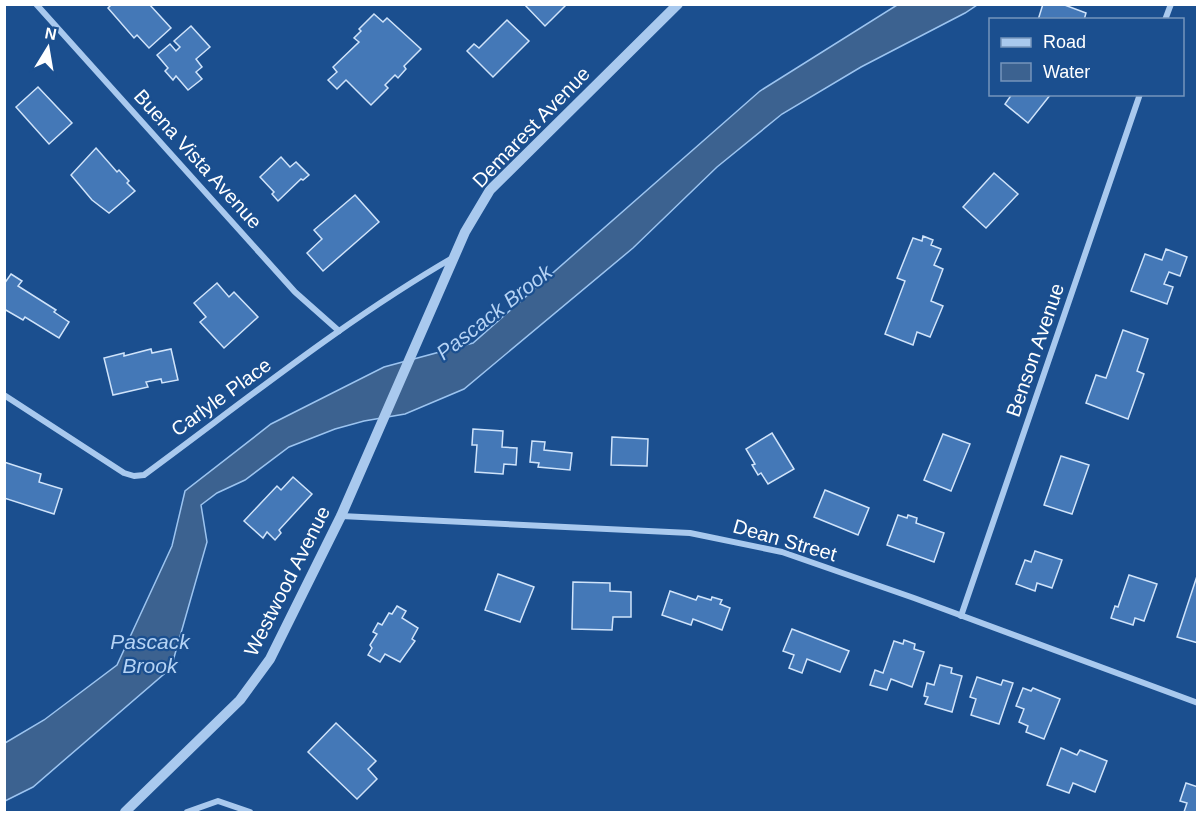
<svg xmlns="http://www.w3.org/2000/svg" width="1202" height="817" font-family="Helvetica,sans-serif">
<rect width="100%" height="100%" fill="#1b4f8f"/>
<path fill="#3c6290" stroke="#9cc4f0" stroke-width="1.5" d="M897,5h80l-12,8 -104,54 -79,47 -65,53 -84,81 -169,141 -59,25 -41,7 -29,8 -46,18 -44,33 -28,13 -16,12 6,37 -36,126 -138,119 -28,14v-58l39,-23 73,-55 55,-119 13,-55 86,-67 113,-57 89,-24 287,-252z"/>
<g fill="#4478b7" stroke="#cfe3fa" stroke-width="1.5">
<path d="M112,4h37l22,24 -22,20 -12,-13 -3,3 -26,-30z"/>
<path d="M524,4h43l-22,22z"/>
<path d="M1043,4h19l24,9 -2,7h-46z"/>
<path d="M374,14l9,8 4,-4 34,31 -17,17 2,3 -8,9 -3,-3 -10,10 3,3 -17,17 -25,-25 -9,9 -9,-9 9,-8 -4,-5 26,-25 -5,-4 7,-7 -2,-2z"/>
<path d="M507,20l22,21 -36,36 -26,-26 7,-7 5,4z"/>
<path d="M191,26l19,21 -14,12 6,8 -6,5 6,7 -14,11 -12,-14 -3,4 -8,-9 3,-3 -11,-13 13,-11 6,7 4,-4 -6,-6z"/>
<path d="M38,87l34,36 -23,21 -33,-37z"/>
<path d="M1012,94h39l-23,29 -23,-19z"/>
<path d="M96,148l21,24 2,-2 10,11 -2,2 8,8 -26,22 -17,-13 -21,-25z"/>
<path d="M281,157l9,10 6,-5 13,13 -6,5 -2,-1 -23,22 -6,-7 2,-2 -14,-15z"/>
<path d="M994,173l24,21 -32,34 -23,-21z"/>
<path d="M355,195l24,27 -56,49 -16,-18 15,-14 -8,-9z"/>
<path d="M923,236l10,4 -2,5 10,4 -7,16 9,4 -12,32 12,5 -13,31 -13,-5 -4,13 -28,-11 20,-53 -8,-3 16,-40 9,3z"/>
<path d="M1166,249l21,8 -7,19 -11,-4 -5,12 9,3 -6,17 -36,-13 14,-37 17,6z"/>
<path d="M11,274l11,7 -4,5 38,24 -2,2 15,10 -10,16 -34,-21 -2,3 -19,-11v-25z"/>
<path d="M217,283l12,14 5,-5 24,25 -34,31 -24,-26 6,-5 -12,-14z"/>
<path d="M1123,330l25,9 -11,32 7,3 -16,45 -42,-16 10,-28 10,3z"/>
<path d="M151,349l1,4 19,-4 7,31 -16,3 -1,-4 -15,3 2,5 -35,8 -9,-37 20,-5v3z"/>
<path d="M473,429l30,2 -1,16 15,1 -1,17 -12,-1 -1,10 -28,-2 2,-27h-5z"/>
<path d="M772,433l22,36 -26,15 -7,-11 -3,2 -6,-10 3,-1 -9,-15z"/>
<path d="M943,434l27,10 -19,47 -27,-11z"/>
<path d="M612,437l36,2 -1,27 -36,-1z"/>
<path d="M532,441l13,1 -1,8 28,3 -2,17 -32,-3 1,-4 -9,-1z"/>
<path d="M1061,456l28,9 -17,49 -28,-9z"/>
<path d="M4,462l37,12 -2,8 23,7 -8,25 -50,-16z"/>
<path d="M293,477l19,17 -33,36 2,3 -6,7 -8,-8 -4,6 -19,-17 33,-35 4,4z"/>
<path d="M825,490l44,18 -11,27 -44,-18z"/>
<path d="M898,515l9,3 1,-3 9,3 -1,5 28,10 -10,29 -47,-17z"/>
<path d="M1035,551l27,9 -10,28 -15,-5 -2,8 -19,-7 9,-24 6,2z"/>
<path d="M498,574l36,13 -14,35 -35,-12z"/>
<path d="M1129,575l28,9 -13,37 -9,-3 -2,7 -22,-7 4,-12 3,1z"/>
<path d="M1197,576h1v67l-21,-6z"/>
<path d="M573,582l37,1v8l21,1v25h-18l-1,13 -40,-1z"/>
<path d="M670,591l26,9 2,-4 13,4 1,-3 10,3 -2,4 10,4 -8,22 -29,-11 -2,6 -29,-10z"/>
<path d="M397,606l9,5 -4,7 16,10 -6,11 3,2 -15,21 -15,-8 -5,8 -12,-7 4,-7 -2,-3 7,-11 -4,-2 5,-9 4,2 7,-12 3,1z"/>
<path d="M792,629l57,22 -9,21 -33,-13 -5,14 -13,-5 5,-13 -11,-4z"/>
<path d="M904,640l11,4 -1,5 10,3 -12,35 -21,-8 -4,11 -17,-5 5,-15 8,3 11,-32 9,3z"/>
<path d="M940,665l12,3 -1,5 11,3 -10,36 -27,-8 3,-7 -4,-1 3,-13 7,2z"/>
<path d="M977,677l24,8 2,-5 10,3 -14,41 -28,-9 5,-16 -6,-2z"/>
<path d="M1023,688l8,3 2,-3 27,11 -16,40 -18,-7 2,-6 -9,-4 5,-13 -8,-3z"/>
<path d="M336,723l40,38 -8,8 9,10 -20,20 -49,-47z"/>
<path d="M1061,748l16,7 3,-5 27,11 -12,31 -22,-9 -4,10 -22,-8z"/>
<path d="M1186,783l12,4v25h-14l3,-9 -7,-2z"/>
</g>
<g fill="none" stroke-linecap="round" stroke-linejoin="round">
<g stroke="#a9c9ee" stroke-width="6">
<path d="M36,4l259,288 44,39"/>
<path d="M1165,20l6,-16"/>
<path d="M4,395l120,78 10,3 10,-1c102,-75 201,-155 310,-218"/>
<path d="M341,516l349,17 92,19 132,46 284,105"/>
<path d="M961,616l179,-522"/>
<path d="M187,812l31,-11 32,11"/>
</g>
<path stroke="#a9c9ee" stroke-width="10" d="M125,812l115,-112 30,-41 71,-143 124,-284 25,-42 188,-186"/>
</g>
<g text-anchor="middle" dominant-baseline="central" stroke-width="4.5" stroke-linejoin="round" paint-order="stroke">
<g font-size="20" fill="#fff" stroke="#1b4f8f">
<text transform="translate(531 127) rotate(-46)">Demarest Avenue</text>
<text transform="translate(198 159) rotate(48)">Buena Vista Avenue</text>
<text transform="translate(1035 350) rotate(-71)">Benson Avenue</text>
<text transform="translate(221 397) rotate(-36)">Carlyle Place</text>
<text transform="translate(785 540) rotate(16)">Dean Street</text>
<text transform="translate(287 581) rotate(-63)">Westwood Avenue</text>
</g>
<g font-size="21" font-style="italic" fill="#b5d3f5" stroke="#1b4f8f">
<text transform="translate(494 312) rotate(-38)">Pascack Brook</text>
<text x="150" y="641">Pascack<tspan x="150" dy="24">Brook</tspan></text>
</g>
</g>
<rect width="1202" height="817" fill="none" stroke="#ffffff" stroke-width="12"/>
<rect x="989" y="18" width="195" height="78" fill="#1b4f8f" stroke="#7695bc" stroke-width="1.5"/>
<rect x="1001" y="38" width="30" height="9" fill="#a9c9ee" stroke="#7695bc" stroke-width="1.5"/>
<text x="1043" y="48" font-size="18" fill="#ffffff">Road</text>
<rect x="1001" y="63" width="30" height="18" fill="#3c6290" stroke="#7695bc" stroke-width="1.5"/>
<text x="1043" y="78" font-size="18" fill="#ffffff">Water</text>
<g transform="translate(48 48) rotate(11)" stroke="#1b4f8f" stroke-width="4.5" paint-order="stroke">
<path d="M0-4.5L10 22L0 15L-10 22Z" fill="#ffffff"/>
<text y="-9" font-size="16" font-weight="bold" text-anchor="middle" fill="#ffffff">N</text>
</g>
</svg>
